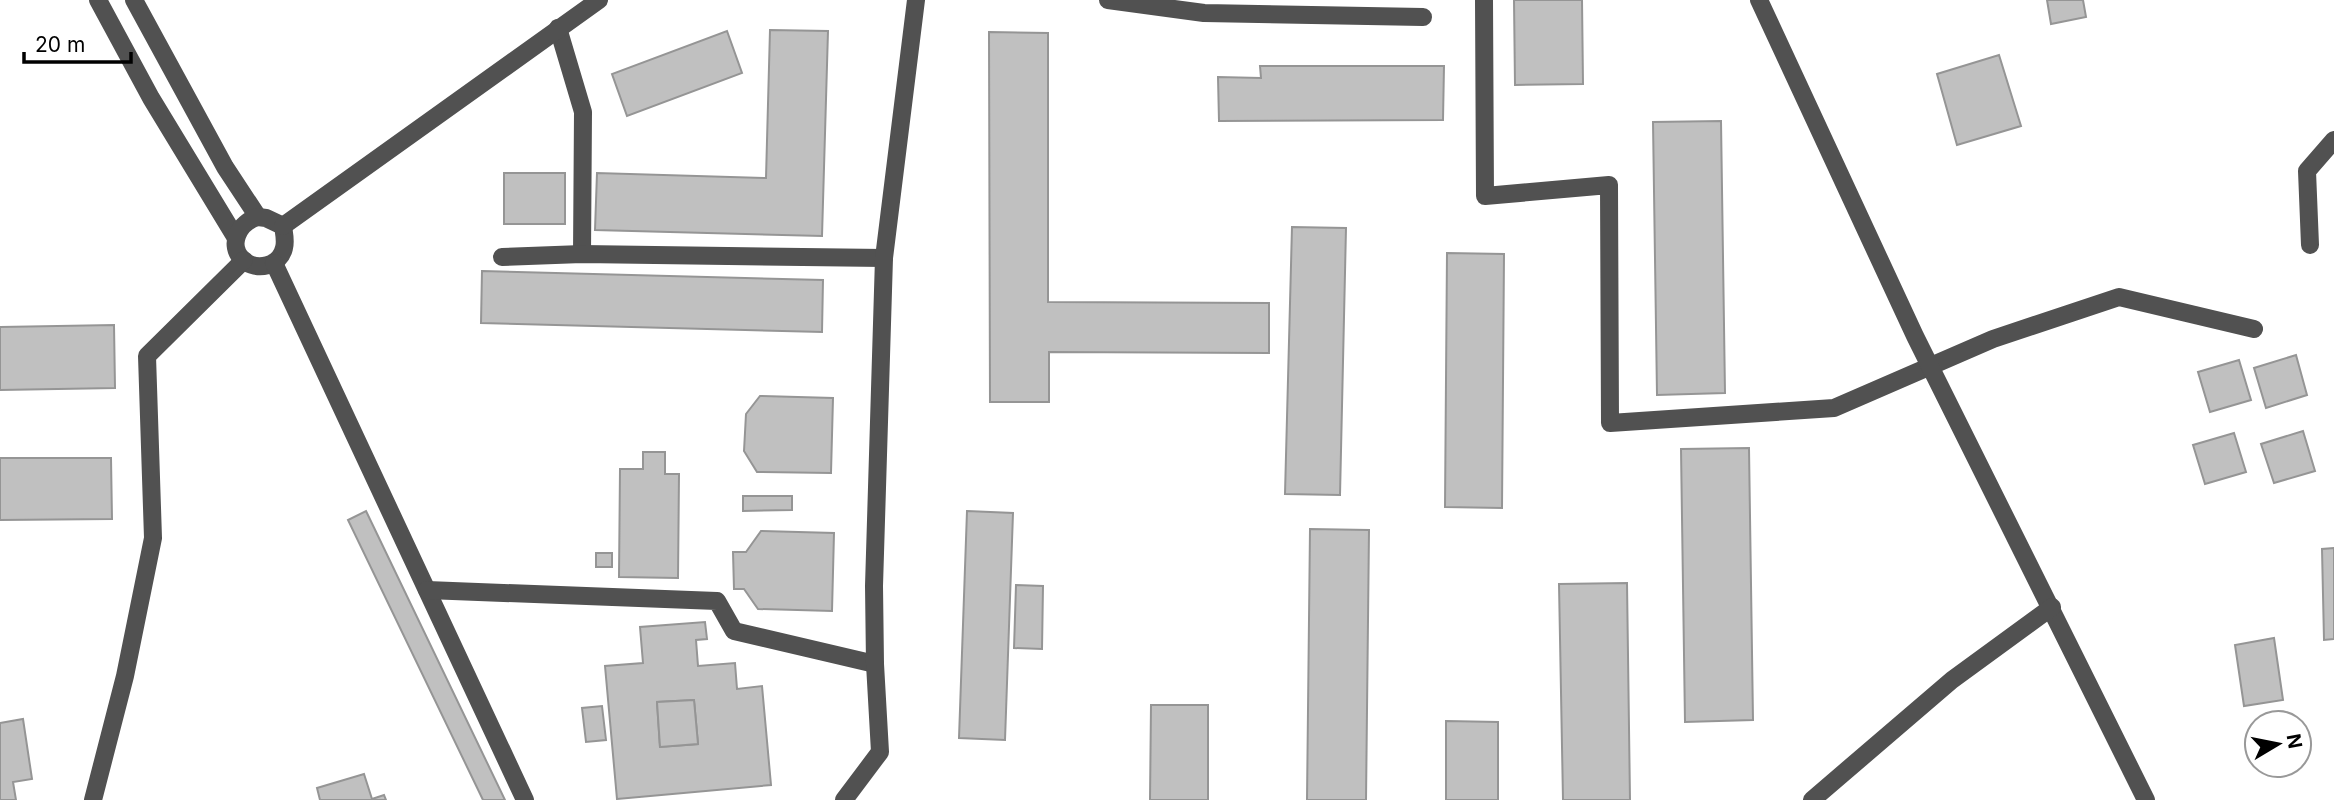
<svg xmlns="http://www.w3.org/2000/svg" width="2334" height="800" font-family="Inter,sans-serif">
<rect width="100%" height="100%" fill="#fff"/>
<g fill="#c0c0c0" stroke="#959595" stroke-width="2" fill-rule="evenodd">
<path d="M1514,0h68l1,84 -68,1z"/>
<path d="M2047,0h36l3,17 -35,7z"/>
<path d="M770,30l58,1 -6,205 -227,-6 2,-57 169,5z"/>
<path d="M727,31l15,42 -115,43 -15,-42z"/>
<path d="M989,32l59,1v269l221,1v50l-220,-1v50h-59z"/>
<path d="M1999,55l22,71 -64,19 -20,-71z"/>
<path d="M1260,66h184l-1,54 -224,1 -1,-44 43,1z"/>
<path d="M1721,121l4,272 -68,2 -4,-273z"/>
<rect x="504" y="173" width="61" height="51"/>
<path d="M1292,227l54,1 -6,267 -55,-1z"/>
<path d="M1447,253l57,1 -2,254 -57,-1z"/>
<path d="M482,271l341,9 -1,52 -341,-9z"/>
<path d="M114,325l1,63 -115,2v-63z"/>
<path d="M2296,355l11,40 -41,13 -12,-40z"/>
<path d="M2239,360l12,40 -41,12 -12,-40z"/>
<path d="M760,396l73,2 -2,75 -74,-1 -13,-21 2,-37z"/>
<path d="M2303,431l12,40 -41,12 -13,-39z"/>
<path d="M2234,433l12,39 -41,12 -12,-39z"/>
<path d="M1749,448l4,272 -68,2 -4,-273z"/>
<path d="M643,452h22v22h14l-1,104 -59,-1 1,-108h23z"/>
<path d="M0,458h111l1,61 -112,1z"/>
<path d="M743,496h49v14l-49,1z"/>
<path d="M366,511l139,289h-22l-135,-280z"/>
<path d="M967,511l46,2 -8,227 -46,-2z"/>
<path d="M1310,529l59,1 -3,270h-59z"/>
<path d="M761,531l73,2 -2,78 -74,-2 -14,-20h-10l-1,-37h13z"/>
<path d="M2334,548v91l-10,1 -2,-91z"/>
<rect x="596" y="553" width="16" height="14"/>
<path d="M1627,583l3,217h-67l-4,-216z"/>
<path d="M1016,585l27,1 -1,63 -28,-1z"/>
<path d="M705,622l2,17 -11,1 2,26 37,-3 2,26 25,-3 9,99 -154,14 -12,-133 38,-3 -3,-36zM694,700l4,44 -38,3 -3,-45z"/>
<path d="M2274,638l9,62 -39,6 -9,-61z"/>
<path d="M694,700l4,44 -38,3 -3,-45z"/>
<path d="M1151,705h57v95h-58z"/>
<path d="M602,706l4,34 -20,2 -4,-34z"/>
<path d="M23,719l9,60 -19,3 3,18h-16v-77z"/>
<path d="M1446,721l52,1v78h-52z"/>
<path d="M364,774l8,25 12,-4 2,5h-66l-3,-12z"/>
</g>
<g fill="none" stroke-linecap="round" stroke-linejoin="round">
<g stroke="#515151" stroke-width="18">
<path d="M98,0l53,98 85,140"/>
<path d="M134,0l91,167 33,50"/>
<path d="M1108,0l96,13 219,4"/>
<path d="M1484,0l1,196 124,-11 1,238 224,-15 159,-69 126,-42 135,32"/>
<path d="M1759,0l156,336 231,464"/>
<path d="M558,28l25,84 -1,142"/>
<path d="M258,217l8,1 17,8c1,7 3,15 1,22 -4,18 -27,24 -41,12 -16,-15 -4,-38 15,-43z"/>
<path d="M283,226l316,-226"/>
<path d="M2310,245l-3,-74 27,-31"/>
<path d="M502,257l80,-3 302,4"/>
<path d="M274,263l251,537"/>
<path d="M427,590l290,11 17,30 141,33"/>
<path d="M93,800l32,-124 28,-138 -6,-182 97,-96"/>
<path d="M844,800l36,-48 -5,-88 -1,-78 10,-328 32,-258"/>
<path d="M1812,800l140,-120 100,-73"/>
</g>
</g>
<g transform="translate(2278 744) rotate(80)"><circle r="33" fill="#ffffff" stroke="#999999" stroke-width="2"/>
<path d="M0-5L12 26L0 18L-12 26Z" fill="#000000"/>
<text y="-10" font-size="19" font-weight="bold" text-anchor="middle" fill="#000000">N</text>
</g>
<path d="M24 52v10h107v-10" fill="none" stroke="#000000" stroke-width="3.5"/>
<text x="35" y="52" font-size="21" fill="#000000" stroke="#ffffff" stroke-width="5" paint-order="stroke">20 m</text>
</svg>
